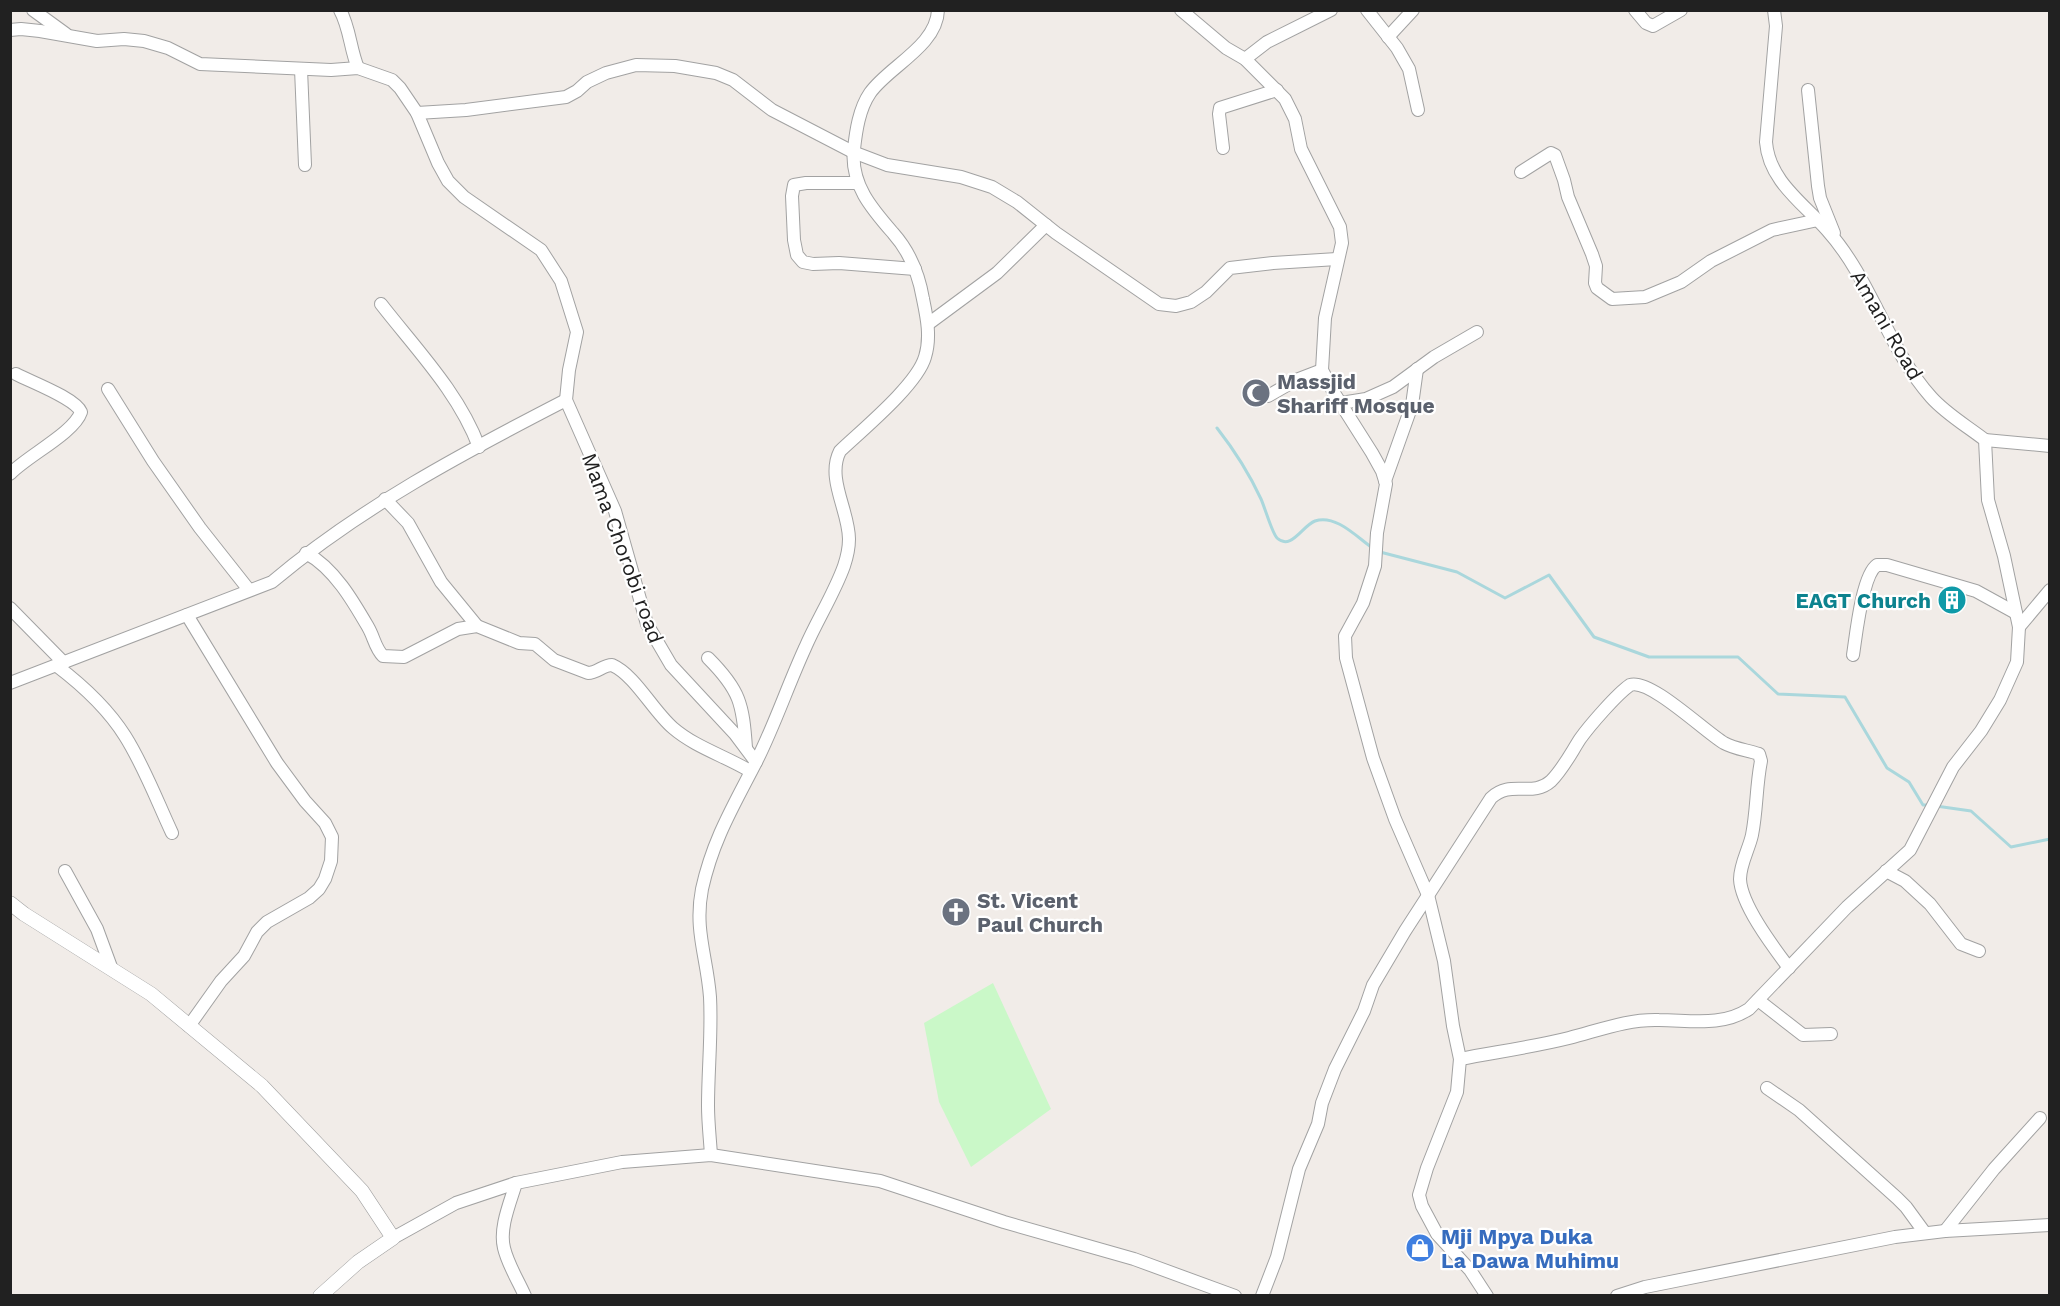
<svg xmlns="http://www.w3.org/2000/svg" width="2060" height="1306" font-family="'Work Sans',sans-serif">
<rect width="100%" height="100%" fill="#f1ece8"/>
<path fill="#caf8c8" d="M993,983l58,126 -80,58 -32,-65 -15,-79z"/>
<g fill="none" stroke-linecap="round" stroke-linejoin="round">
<g stroke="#aad7dc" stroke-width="3">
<path d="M1217,428c18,23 32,45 44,71 4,9 11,34 16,39 14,13 25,-12 38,-17 20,-7 41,15 56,26"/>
<path d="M1380,552l77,20 48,26 44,-23 45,62 55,20h89l40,37 67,3 42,71 22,14 14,23h7"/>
<path d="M1936,806l35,5 40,36 39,-8"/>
</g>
<g stroke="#a2a2a2" stroke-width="14">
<g id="minor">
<path d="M33,10l33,24"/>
<path d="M340,10c10,18 10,39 18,58"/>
<path d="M1181,10l45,38 19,11 40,40 10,20 6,30 39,78 2,16 -17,75 -3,52 12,23 38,60 10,18 4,13 -9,49 -2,33 -12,37 -18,33 1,22 27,100 22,61 33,76 16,66 9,65 7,33 -3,33 -30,76 -8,27 3,11 15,28 33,36 17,26"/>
<path d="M1367,10l30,38 12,21 9,41"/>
<path d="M1635,10l11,13 7,3 28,-16"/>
<path d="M10,30l11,-1 19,2 57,10 27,-2 20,2 24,7 32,16 131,6 27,-2 34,12 8,8 17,25 21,50 10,18 16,16 77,53 20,31 16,51 -8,38 -3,30 49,111 32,113 24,41 64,69 21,28"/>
<path d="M1388,37l25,-27"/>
<path d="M1245,59l22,-17 64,-32"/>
<path d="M301,69l4,96"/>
<path d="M1808,90l10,96 2,12 14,35"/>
<path d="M417,113l49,-3 100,-13 11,-6 10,-9 19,-9 30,-8 39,1 41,7 17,7 39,30 81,42 34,13 74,12 31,10 25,15 39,31 103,71 17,2 15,-4 15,-10 24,-24 43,-5 64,-4"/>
<path d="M1223,148l-4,-34 1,-6 57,-18"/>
<path d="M1521,172l30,-19 4,2 9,25 4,17 24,57 4,12 -1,17 2,5 15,11 33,-2 36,-15 30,-21 61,-31 46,-10"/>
<path d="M858,183h-52l-12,2 -2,11 2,44 3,15 6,7 10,2 26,-1 76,6"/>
<path d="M381,304c35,45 78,89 98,143"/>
<path d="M928,324l69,-51 49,-48"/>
<path d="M108,389l45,72 47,67 49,62"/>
<path d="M1268,396l28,-16 26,-10"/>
<path d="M1341,403l25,-4 27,-12 41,-30 43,-25"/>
<path d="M1985,440l65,6"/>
<path d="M10,474c17,-18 64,-41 71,-62 -6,-14 -50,-30 -65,-38"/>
<path d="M1385,481l27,-76 5,-36"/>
<path d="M385,499l23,24 33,59 36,44"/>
<path d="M306,553c28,15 47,48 62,74 6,10 7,21 15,29l21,1 54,-28 19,-3 42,17 16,1 19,16 34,13c9,0 15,-8 24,-8 23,10 41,46 61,63 22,19 52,28 77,43"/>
<path d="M10,608l54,55"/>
<path d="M187,615l90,148 28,38 20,22 7,14 -1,24 -6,18 -6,10 -10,9 -42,24 -10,10 -13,24 -23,25 -32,45"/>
<path d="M2019,627l31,-37"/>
<path d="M1853,655c3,-19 9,-80 24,-90h10l89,26 40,22"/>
<path d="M708,658c32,32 35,46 38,90"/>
<path d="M57,666c25,19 51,43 68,70 19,30 32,65 47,97"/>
<path d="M10,683l262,-101c89,-75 191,-129 294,-182"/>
<path d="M65,871l32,58 14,38"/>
<path d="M1886,871l19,10 25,23 31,40 18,7"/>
<path d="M1758,1000l45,35 28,-1"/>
<path d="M1460,1059c36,-7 73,-12 109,-21 31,-8 58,-19 90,-18 31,0 63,7 90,-11l98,-102 63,-57 43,-83 28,-36 19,-31 17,-38 2,-35 -15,-71 -16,-56 -3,-60c-18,-14 -39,-26 -54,-43 -44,-49 -59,-117 -104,-167 -24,-27 -58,-49 -61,-88l10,-116 -2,-16"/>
<path d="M1767,1088l32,22 98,88 9,9 19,26"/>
<path d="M711,1155c-1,-16 -3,-33 -3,-49 0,-37 4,-73 2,-109 -3,-40 -16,-67 -8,-108 11,-50 32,-84 55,-129 18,-36 31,-75 48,-112 12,-28 29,-54 39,-82 3,-9 5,-18 5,-27 0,-28 -23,-61 -9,-88 22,-21 77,-66 85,-94 6,-19 2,-39 -2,-58 -4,-24 -14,-48 -30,-66 -21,-24 -43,-49 -39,-84 2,-18 5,-40 16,-56 18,-26 67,-47 68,-83"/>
<path d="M516,1183c-6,20 -17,45 -12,65 4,17 14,32 21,48"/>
<path d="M1945,1231l49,-62 46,-51"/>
<path d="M393,1238l63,-35 60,-20 106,-21 89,-7 169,26 124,41 130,37 101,37"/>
<path d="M1262,1296l15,-39 22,-88 19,-45 4,-21 13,-34 29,-58 9,-26 32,-54 86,-133c20,-19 41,0 60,-17 12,-12 20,-28 29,-42 10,-14 37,-45 50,-54 20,-7 75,47 94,58 11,6 23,7 35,11l2,7c-5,25 -4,49 -9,74 -3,14 -12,29 -12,44 1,26 34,69 49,89"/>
<path d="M1617,1296l28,-9 250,-50 50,-6 105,-6"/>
</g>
</g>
<g stroke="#a2a2a2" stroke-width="15">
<path id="tertiary" d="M10,903l14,11 127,80 111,92 100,105 31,47 -35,24 -38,34"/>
</g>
<use href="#minor" stroke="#fff" stroke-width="12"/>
<use href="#tertiary" stroke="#fff" stroke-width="14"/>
</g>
<defs>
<g id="mosque-disc" transform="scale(1.5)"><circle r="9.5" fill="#6b7280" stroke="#fff"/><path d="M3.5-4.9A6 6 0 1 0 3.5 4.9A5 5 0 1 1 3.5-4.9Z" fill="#fff"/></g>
<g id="building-disc" transform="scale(1.5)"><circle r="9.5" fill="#0f9aa8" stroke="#fff"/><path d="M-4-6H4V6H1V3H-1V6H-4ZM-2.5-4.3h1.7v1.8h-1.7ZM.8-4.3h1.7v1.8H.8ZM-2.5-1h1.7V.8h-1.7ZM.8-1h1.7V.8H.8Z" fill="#fff"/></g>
<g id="church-disc" transform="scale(1.5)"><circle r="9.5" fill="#6b7280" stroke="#fff"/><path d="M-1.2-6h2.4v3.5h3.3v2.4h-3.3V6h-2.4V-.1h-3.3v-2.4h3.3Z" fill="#fff"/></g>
<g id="shop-disc" transform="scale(1.5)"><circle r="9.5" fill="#3f7fe0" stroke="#fff"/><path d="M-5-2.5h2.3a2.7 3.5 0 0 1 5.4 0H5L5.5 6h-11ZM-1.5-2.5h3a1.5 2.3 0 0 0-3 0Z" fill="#fff"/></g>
</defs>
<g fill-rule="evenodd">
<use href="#mosque-disc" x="1256" y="393"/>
<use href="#building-disc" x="1952" y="600"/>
<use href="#church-disc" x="956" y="912"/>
<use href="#shop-disc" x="1420" y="1248"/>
</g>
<g text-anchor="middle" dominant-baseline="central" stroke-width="4.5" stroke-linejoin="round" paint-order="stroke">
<g font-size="21" fill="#212121" stroke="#fff">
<text transform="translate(1887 325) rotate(60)">Amani Road</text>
<text transform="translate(623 548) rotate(70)">Mama Chorobi road</text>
</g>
<g font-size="21" font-weight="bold" fill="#5b616d" stroke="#fff" text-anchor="start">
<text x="1277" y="381">Massjid<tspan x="1277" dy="24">Shariff Mosque</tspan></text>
<text x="977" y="900">St. Vicent<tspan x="977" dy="24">Paul Church</tspan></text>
</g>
<g font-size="21" font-weight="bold" fill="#0d838f" stroke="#fff" text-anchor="end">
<text x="1931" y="600">EAGT Church</text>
</g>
<g font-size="21" font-weight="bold" fill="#366cbe" stroke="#fff" text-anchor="start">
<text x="1441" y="1236">Mji Mpya Duka<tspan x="1441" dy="24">La Dawa Muhimu</tspan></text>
</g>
</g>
<rect width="2060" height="1306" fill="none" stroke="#212121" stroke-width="24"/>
</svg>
